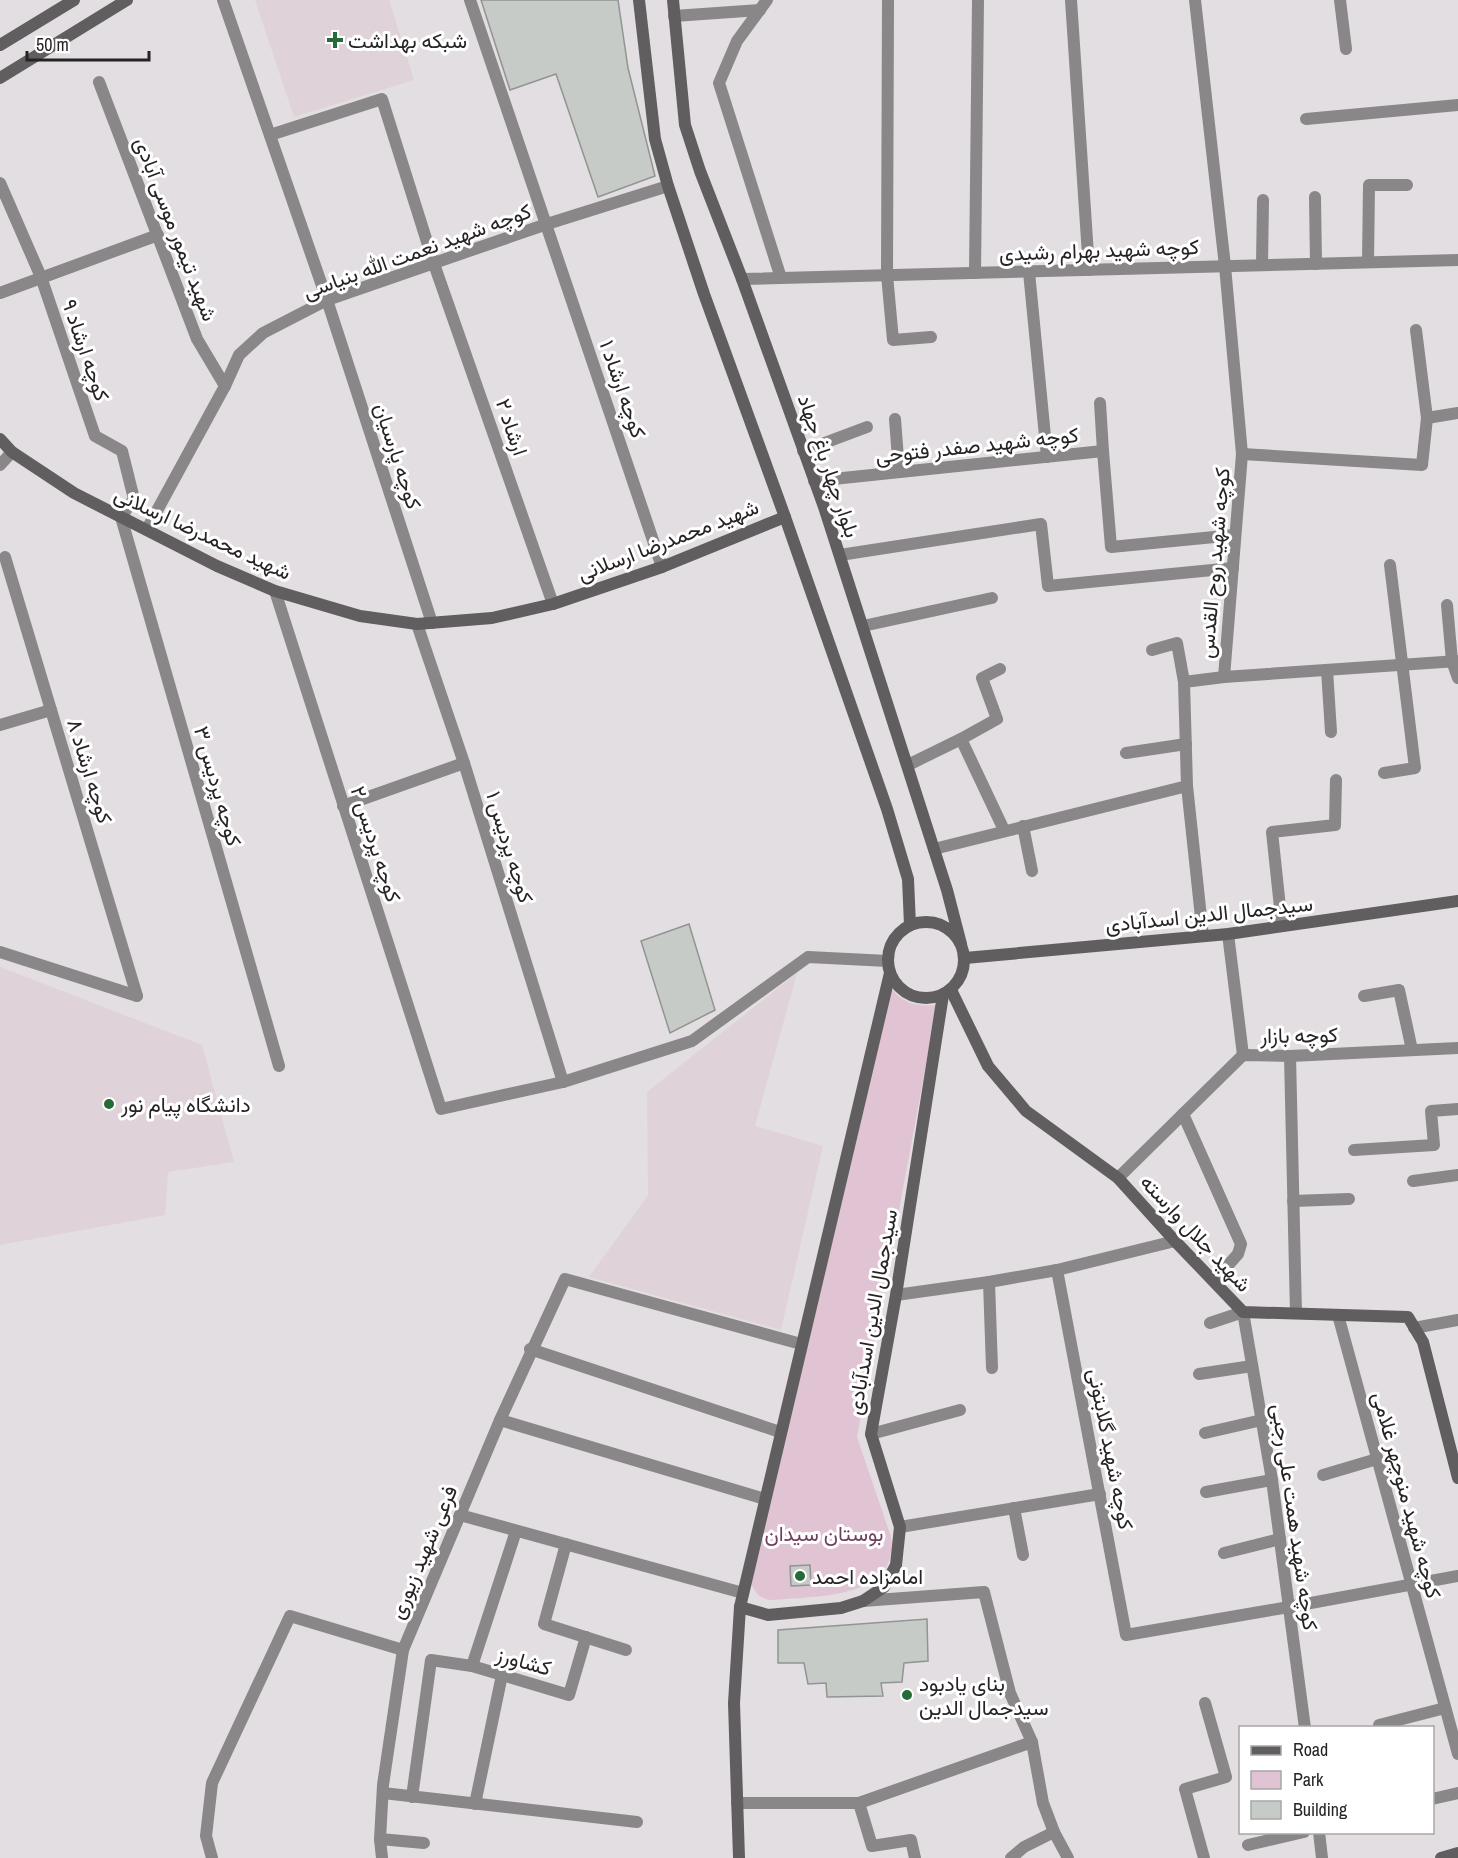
<svg xmlns="http://www.w3.org/2000/svg" width="1458" height="1858" font-family="'Archivo Narrow',Vazirmatn,sans-serif">
<rect width="100%" height="100%" fill="#e3dee1"/>
<g fill="#dfd2d9">
<path d="M255,0h134l25,80 -120,37z"/>
<path d="M0,967l202,78 32,117 -66,10 -3,43 -165,30z"/>
<path d="M797,973l-42,153 68,20 -42,184 -192,-53 59,-82 -1,-103z"/>
</g>
<path fill="#e0c4d4" d="M890,987c13,17 27,20 47,18l-80,432 34,100c8,63 -78,59 -120,63 -14,-2 -15,-8 -22,-20z"/>
<g fill="#c7cbc7" stroke="#909591" stroke-width="1.5">
<path d="M481,0h137l10,68 27,108 -57,21 -42,-123 -46,16z"/>
<path d="M689,924l26,86 -45,23 -29,-92z"/>
<path d="M810,1565l1,20 -20,1 -1,-20z"/>
<path d="M927,1619l1,42 -24,2 -2,19 -21,1 2,13 -56,1 -1,-14 -18,1 -4,-21h-26v-33z"/>
</g>
<g fill="none" stroke-linecap="round" stroke-linejoin="round">
<g stroke="#898788" stroke-width="12">
<path d="M223,0l104,300 105,323"/>
<path d="M470,0l192,567"/>
<path d="M767,0l-30,41 -18,42 62,195"/>
<path d="M888,0l-1,275 6,65 38,-3"/>
<path d="M1071,0l18,270"/>
<path d="M1195,0l30,266 17,188 -18,223"/>
<path d="M1340,0l6,49"/>
<path d="M674,16l86,-6"/>
<path d="M99,82l98,257 28,47"/>
<path d="M1306,119l152,-14"/>
<path d="M270,135l112,-36 52,165 119,340"/>
<path d="M0,183l41,94 54,159 27,15 12,48 -13,18 158,549"/>
<path d="M1315,197l1,67"/>
<path d="M1368,262l1,-77h38"/>
<path d="M1262,265l1,-65"/>
<path d="M1029,272l18,185"/>
<path d="M975,273l3,-273"/>
<path d="M742,279l716,-19"/>
<path d="M0,293l158,-58"/>
<path d="M1416,330l11,88 31,-5"/>
<path d="M1100,403l3,48"/>
<path d="M895,419l4,53"/>
<path d="M803,451l64,-24"/>
<path d="M1242,454l180,11 5,-47"/>
<path d="M0,465l12,-13"/>
<path d="M814,481l289,-30 8,96 124,-12"/>
<path d="M147,529l78,-143 14,-31 24,-22 64,-33 220,-76 121,-38"/>
<path d="M840,555l201,-31 7,62 185,-18"/>
<path d="M5,557l132,439"/>
<path d="M275,591l166,518 122,-27 129,-41 116,-84 80,4"/>
<path d="M1447,605l5,56 6,17"/>
<path d="M417,624l47,139 99,319"/>
<path d="M863,626l129,-28"/>
<path d="M1152,650l25,-7 7,39"/>
<path d="M1327,670l4,62"/>
<path d="M0,725l51,-15"/>
<path d="M961,739l43,91"/>
<path d="M1126,753l60,-9"/>
<path d="M908,765l53,-26 36,-20 -15,-41 18,-9"/>
<path d="M1384,773l31,-5 -25,-203"/>
<path d="M343,806l121,-43"/>
<path d="M1023,826l9,45"/>
<path d="M934,849l253,-63"/>
<path d="M1282,926l-10,-94 63,-7 1,-45"/>
<path d="M1228,934l15,121"/>
<path d="M1203,936l-16,-150 -3,-104 40,-5 234,-16"/>
<path d="M0,952l137,44"/>
<path d="M1364,996l35,-6 13,60"/>
<path d="M1290,1056l6,257"/>
<path d="M1183,1114l58,130 -3,10 -24,27"/>
<path d="M1354,1150l80,-5 -3,-34 27,-2"/>
<path d="M1118,1178l125,-123 47,1 168,-8"/>
<path d="M1413,1181l45,-6"/>
<path d="M1293,1201l56,-2"/>
<path d="M1057,1270l69,365 163,-28 169,-31"/>
<path d="M989,1282l3,86"/>
<path d="M896,1295l93,-13 68,-12 118,-29"/>
<path d="M1338,1315l120,439"/>
<path d="M1210,1323l33,-11 29,168 33,248"/>
<path d="M1414,1328l44,-8"/>
<path d="M530,1349l250,83"/>
<path d="M1199,1374l53,-8"/>
<path d="M500,1420l265,79"/>
<path d="M1205,1433l57,-13"/>
<path d="M871,1434l89,-24"/>
<path d="M1323,1475l54,-16"/>
<path d="M1206,1492l66,-12"/>
<path d="M1014,1508l9,47"/>
<path d="M460,1515l283,78"/>
<path d="M900,1527l200,-33"/>
<path d="M566,1544l-22,80 82,26"/>
<path d="M1224,1553l56,-14"/>
<path d="M863,1601l121,-9 26,101 22,49 11,61 11,29 14,26"/>
<path d="M472,1666l44,-135"/>
<path d="M1379,1725l66,-17"/>
<path d="M383,1793l254,29"/>
<path d="M412,1797l19,-137 41,6 97,29 17,-58"/>
<path d="M1432,1799l26,-6"/>
<path d="M737,1803h122l173,-61"/>
<path d="M859,1803l13,43 39,-6 4,18"/>
<path d="M475,1804l27,-129"/>
<path d="M1319,1832l3,26"/>
<path d="M380,1839l44,4"/>
<path d="M1248,1845l56,-13"/>
<path d="M212,1858l-6,-22 6,-53 78,-167 113,34"/>
<path d="M382,1858l-2,-19 3,-54 20,-135 97,-230 65,-141 236,65"/>
<path d="M1011,1858l13,-11 30,-15"/>
<path d="M1204,1858l-19,-69 41,-12 -21,-74"/>
</g>
<g stroke="#615e5f" stroke-width="12">
<path d="M639,0l16,139 13,47 36,108 81,223 102,292 21,70 2,46"/>
<path d="M673,0l12,125 15,46 42,108 82,228 123,383 14,54"/>
<path d="M0,45l74,-45"/>
<path d="M0,78l127,-78"/>
<path d="M0,439l12,13 62,41 143,73 58,25 85,25 57,8 75,-6 61,-14 109,-37 123,-50"/>
<circle cx="926" cy="960" r="38"/>
<path d="M965,958l263,-24 230,-33"/>
<path d="M951,990l37,76 38,45 92,67 57,63 68,71 165,5 15,25 35,136"/>
<path d="M740,1607l28,8 73,-7 22,-7 21,-14 12,-22 4,-38 -29,-93 25,-139 47,-300"/>
<path d="M739,1858l-5,-155 6,-96 150,-634"/>
<path d="M1441,1858l17,-5"/>
</g>
</g>
<g fill="#266b37" stroke="#fff" stroke-width="2">
<path d="M332 31h6v6h6v6h-6v6h-6v-6h-6v-6h6z"/>
<circle cx="109" cy="1104" r="6"/>
<circle cx="800" cy="1576" r="6"/>
<circle cx="907" cy="1695" r="6"/>
</g>
<g text-anchor="middle" dominant-baseline="central" stroke-width="6" stroke-linejoin="round" paint-order="stroke">
<g font-size="21" fill="#252324" stroke="#fff" text-anchor="start">
<text x="348" y="40">شبکه بهداشت</text>
<text x="121" y="1104">دانشگاه پیام نور</text>
<text x="812" y="1576">امامزاده احمد</text>
<text x="919" y="1683">بنای یادبود<tspan x="919" dy="24">سیدجمال الدین</tspan></text>
</g>
<g font-size="21" fill="#252324" stroke="#fff">
<text transform="translate(176 229) rotate(69)">شهید تیمور موسی آبادی</text>
<text transform="translate(1099 250) rotate(-2)">کوچه شهید بهرام رشیدی</text>
<text transform="translate(417 251) rotate(-20)">کوچه شهید نعمت الله بنیاسی</text>
<text transform="translate(86 350) rotate(71)">کوچه ارشاد ۹</text>
<text transform="translate(623 389) rotate(71)">کوچه ارشاد ۱</text>
<text transform="translate(512 427) rotate(71)">ارشاد ۲</text>
<text transform="translate(977 445) rotate(-6)">کوچه شهید صفدر فتوحی</text>
<text transform="translate(398 456) rotate(72)">کوچه پارسیان</text>
<text transform="translate(829 466) rotate(71)">بلوار چهار باغ جهاد</text>
<text transform="translate(203 533) rotate(25)">شهید محمدرضا ارسلانی</text>
<text transform="translate(668 540) rotate(-21)">شهید محمدرضا ارسلانی</text>
<text transform="translate(1214 563) rotate(-85)">کوچه شهید روح القدس</text>
<text transform="translate(90 771) rotate(73)">کوچه ارشاد ۸</text>
<text transform="translate(218 786) rotate(74)">کوچه پردیس ۳</text>
<text transform="translate(376 844) rotate(72)">کوچه پردیس ۲</text>
<text transform="translate(510 847) rotate(73)">کوچه پردیس ۱</text>
<text transform="translate(1209 914) rotate(-6)">سیدجمال الدین اسدآبادی</text>
<text transform="translate(1299 1035) rotate(-1)">کوچه بازار</text>
<text transform="translate(1196 1233) rotate(47)">شهید جلال وارسته</text>
<text transform="translate(872 1312) rotate(-80)">سیدجمال الدین اسدآبادی</text>
<text transform="translate(1111 1449) rotate(79)">کوچه شهید گلابتونی</text>
<text transform="translate(1407 1495) rotate(75)">کوچه شهید منوچهر غلامی</text>
<text transform="translate(1295 1517) rotate(82)">کوچه شهید همت علی رجبی</text>
<text transform="translate(423 1552) rotate(-67)">فرعی شهید زیوری</text>
<text transform="translate(524 1661) rotate(16)">کشاورز</text>
</g>
<g font-size="21" fill="#713f5e" stroke="#fff">
<text x="824" y="1533">بوستان سیدان</text>
</g>
</g>
<rect x="1239" y="1726" width="195" height="108" fill="#ffffff" stroke="#a8a7a7" stroke-width="1.5"/>
<rect x="1251" y="1746" width="30" height="9" fill="#615e5f" stroke="#a8a7a7" stroke-width="1.5"/>
<text x="1293" y="1756" font-size="18" fill="#252324">Road</text>
<rect x="1251" y="1771" width="30" height="18" fill="#e0c4d4" stroke="#a8a7a7" stroke-width="1.5"/>
<text x="1293" y="1786" font-size="18" fill="#252324">Park</text>
<rect x="1251" y="1801" width="30" height="18" fill="#c7cbc7" stroke="#a8a7a7" stroke-width="1.5"/>
<text x="1293" y="1816" font-size="18" fill="#252324">Building</text>
<path d="M27 51v9h122v-9" fill="none" stroke="#252324" stroke-width="3"/>
<text x="36" y="51" font-size="18" fill="#252324" stroke="#ffffff" stroke-width="4.5" paint-order="stroke">50 m</text>
</svg>
